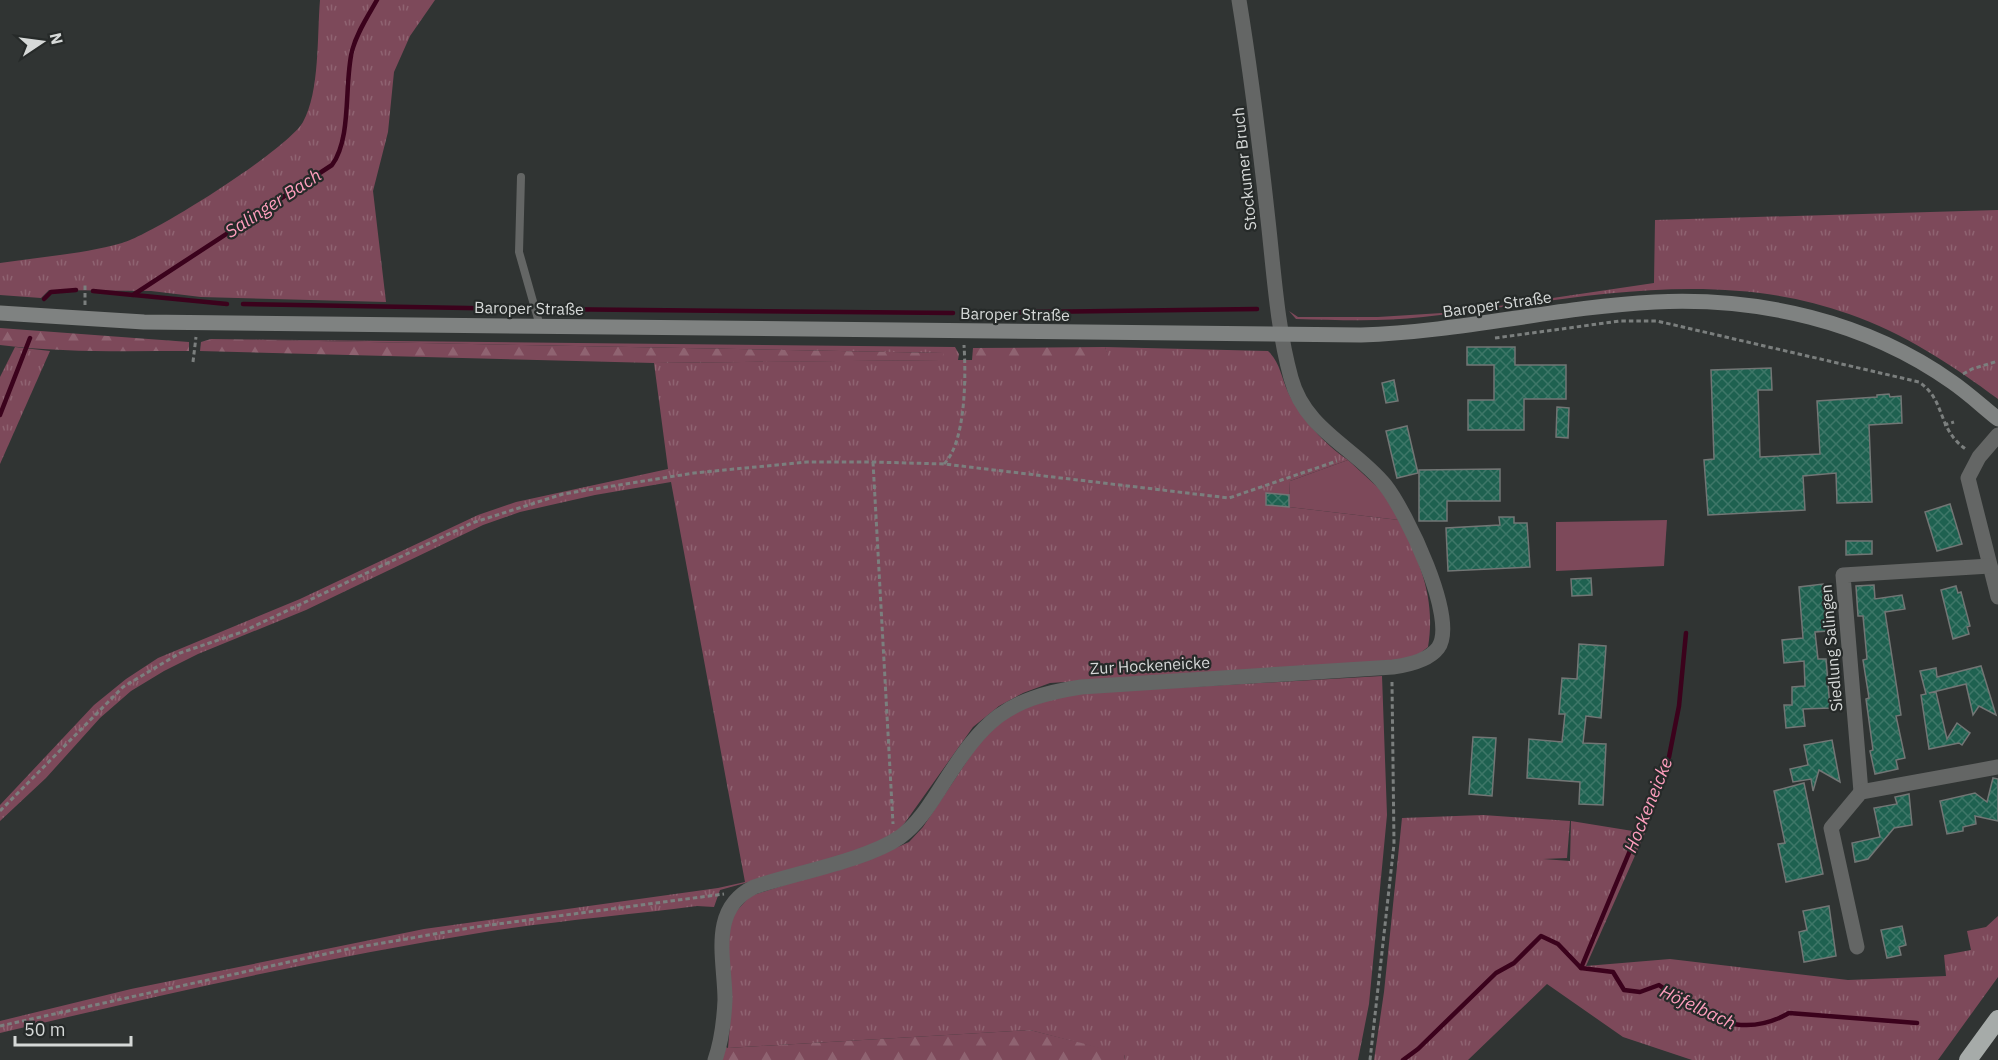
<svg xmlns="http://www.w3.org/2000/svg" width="1998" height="1060" font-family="'IBM Plex Sans',sans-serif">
<defs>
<pattern id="grass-tufts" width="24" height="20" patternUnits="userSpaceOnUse" patternTransform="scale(1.5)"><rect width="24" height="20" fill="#7d495a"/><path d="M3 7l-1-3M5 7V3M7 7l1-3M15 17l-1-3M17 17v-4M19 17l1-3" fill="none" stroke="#8f6371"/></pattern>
<pattern id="forest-firs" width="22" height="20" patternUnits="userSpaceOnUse" patternTransform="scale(1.5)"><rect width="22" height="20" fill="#7d495a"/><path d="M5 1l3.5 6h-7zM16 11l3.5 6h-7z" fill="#8f6371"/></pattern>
<pattern id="building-cross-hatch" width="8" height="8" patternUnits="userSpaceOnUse" patternTransform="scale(1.5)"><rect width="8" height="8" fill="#1e6150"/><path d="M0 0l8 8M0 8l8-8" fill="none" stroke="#3e7768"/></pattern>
</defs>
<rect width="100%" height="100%" fill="#303433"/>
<g fill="url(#grass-tufts)">
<path d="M320,0h115l-25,36 -16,36 -6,60 -15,59 13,111 -185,-5 -50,-6 -102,-1 -8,8 -41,-3v-32c40,-6 83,-9 122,-20 32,-9 166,-94 181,-121 17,-30 14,-87 17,-122z"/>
<path d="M1998,210v189c-46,-34 -94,-66 -149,-85 -140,-50 -283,-12 -426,3 -42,5 -85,3 -127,2l-7,-8 9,6h80l80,-5 196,-29 1,-63z"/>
<path d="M211,339l744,8 4,7 -1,6h151l-4,-13 163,4c12,11 13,26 20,41 12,25 37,53 60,68l-58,21 -1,26 110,13c21,42 37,79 29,127l-14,11 -23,3 -341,22 -27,10 -24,13 -26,21 -74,104 -38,20 -141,39 -6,17 -17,-1c-70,9 -142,15 -212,26 -163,26 -325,63 -485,101v-12l131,-32 293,-60 294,-41 27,-6 -74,-400 -76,13 -75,17 -37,13 -177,85 -108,44 -34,17 -33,20 -31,27 -54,60 -46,43v-16l94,-100 32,-26 32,-21 142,-59 178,-84 38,-13 152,-33 -14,-106 287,-3 2,-7z"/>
<path d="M15,347l35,4 -50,113v-87z"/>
<path d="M1382,676l5,139 -18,189 -11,56h-234l1,-5 -95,-25 -302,18 2,-24 -3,-89 7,-21 16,-18 134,-43 25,-11 14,-15 60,-90 36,-29 49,-14z"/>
<path d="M1483,815l87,6 -3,37 -24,1 27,2 1,-40 74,12 -59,133 84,-7 178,21 98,-4 -2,-21 27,-5 -4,-19 19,-4 12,-11v61l-60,83h-246l-69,-23 -76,-53 -79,76h-94l10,-68 18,-174z"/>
</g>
<g fill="url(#forest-firs)">
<path d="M0,328l189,14v9c-63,0 -126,2 -189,-6z"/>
<path d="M211,339l733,14 -2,7 -288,3 -454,-12 1,-9z"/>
<path d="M1105,347l5,13h-138l1,-12z"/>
<path d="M1030,1030l95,24 -1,6h-409l5,-15 8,3z"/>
</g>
<g fill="#7d495a">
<path d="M1348,460l37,34 14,26 -110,-13 1,-26z"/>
<path d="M1667,520l-3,46 -108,5v-49z"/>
</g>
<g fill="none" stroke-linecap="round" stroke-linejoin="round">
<g stroke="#3b021c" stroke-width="4.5">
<path d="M93,291l40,4 199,-130c20,-27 12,-81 20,-114 5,-19 16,-35 25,-51"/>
<path d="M134,295l93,9"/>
<path d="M44,299l7,-7 25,-2"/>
<path d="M243,304l282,5"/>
<path d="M543,309l410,4"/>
<path d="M968,313l289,-4"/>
<path d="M0,415l30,-77"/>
<path d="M1581,968l88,-211 10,-51 7,-73"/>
<path d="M1403,1060l15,-11 78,-76 18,-10 27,-27 17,8 23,24 32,4 11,18 16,2 19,-7c42,29 80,57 130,28l128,10"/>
</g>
</g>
<g fill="url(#building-cross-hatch)" stroke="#727675" stroke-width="1.5">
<path d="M1467,347h48v18h51v34h-42v31h-56v-30h26v-35h-27z"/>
<path d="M1771,368l1,22h-14l2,67 60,-3 -3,-53 60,-4v-2l12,-1 1,3 11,-1 1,27 -33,2 3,77 -35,1 -1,-30 -33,3 2,34 -97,5 -4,-55 10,-1 -3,-89z"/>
<path d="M1394,380l4,21 -12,2 -4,-20z"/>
<path d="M1557,407l12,1 -1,30 -12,-1z"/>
<path d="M1407,426l11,47 -21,5 -11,-47z"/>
<path d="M1500,469v32h-53v20h-28v-51z"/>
<path d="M1266,493l23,2v12l-23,-2z"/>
<path d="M1950,504l12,40 -25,7 -12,-39z"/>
<path d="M1499,517h15v6h13l3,44 -82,4 -2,-43 54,-3z"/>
<path d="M1846,541h26v13l-26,1z"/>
<path d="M1591,578l1,17 -20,1 -1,-17z"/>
<path d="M1823,584l4,47 -12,1 3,27h8l4,49 -27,1 2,17 -19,2 -2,-23h8v-18l13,-1 -1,-25 -20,2 -2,-23 21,-2 -4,-51z"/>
<path d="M1874,585l1,14 27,-4 3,14 -20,3 16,103 -5,1 9,42 -9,2 2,9 -23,5 -5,-23 3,-1 -7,-51 3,-1 -6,-38 4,-1 -4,-43h-5l-2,-30z"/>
<path d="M1956,586l2,7 3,-1 9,34 -3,1 2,7 -16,5 -12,-49z"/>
<path d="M1579,644l27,2 -5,72 -15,-2 -3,27 23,1 -3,61 -24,-1 1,-22 -53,-4 2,-39 33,3 3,-28h-6l3,-36 15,1z"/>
<path d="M1981,666l15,49 -17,-9 -6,9 -7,-31 -37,9 7,-1 11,47 10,-16 13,10 -8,12 -3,-2 -30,6 -8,-54 5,-1 -6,-23 16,-3 1,9z"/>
<path d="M1473,737l23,1 -4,58 -23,-2z"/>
<path d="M1832,740l8,42 -21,-12 -6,21 -2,-12 -18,3 -3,-13 18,-4 -4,-20z"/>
<path d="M1993,778l5,1v42l-23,-5 1,8 -13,3v4l-16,3 -7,-33 35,-8 12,9z"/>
<path d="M1804,783l19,91 -37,8 -8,-38 7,-1 -11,-52z"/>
<path d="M1909,794l3,31 -18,3 -26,31 -13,3 -3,-19 28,-6 -6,-29 23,-4 -2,-7z"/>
<path d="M1829,906l7,50 -32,6 -5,-30 8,-2 -4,-19z"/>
<path d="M1902,926l4,19 -7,2 2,8 -14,3 -6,-28z"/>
</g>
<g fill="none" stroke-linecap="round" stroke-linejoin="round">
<g stroke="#7b7f7e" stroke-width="3" stroke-dasharray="4.5 3" stroke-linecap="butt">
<path d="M85,305v-20"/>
<path d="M1495,338l125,-17h37l262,61c28,19 17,47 48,68"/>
<path d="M193,362l3,-25"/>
<path d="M1963,374l9,-5 26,-8"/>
<path d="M1944,425l10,-3"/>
<path d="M873,462l20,362"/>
<path d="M944,464c22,-22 22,-88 20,-119"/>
<path d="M0,811l123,-124 57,-34 62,-21 230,-109 91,-29 131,-21 113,-11h66l71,2 285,34 108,-37"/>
<path d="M0,1026l348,-77 127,-22 249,-33"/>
<path d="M1370,1060l24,-216 -2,-162"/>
</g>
<path stroke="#646665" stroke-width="8" d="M521,177l-2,75 21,74"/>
<g stroke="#646665" stroke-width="15">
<path d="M1998,435l-19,22 -11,21 30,119"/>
<path d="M1861,792l-18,-217 147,-9"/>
<path d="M1857,947l-26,-119 30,-36 137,-25"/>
<path d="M715,1060c7,-20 9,-39 10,-60 0,-40 -17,-91 29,-113 41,-14 113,-27 146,-50 19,-14 30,-33 43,-53 41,-64 61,-85 138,-97l312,-20c15,-2 35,-6 45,-19 21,-28 -33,-138 -53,-163 -31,-38 -80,-55 -94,-107 -14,-51 -17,-105 -23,-158 -8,-73 -17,-147 -29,-220"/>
</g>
<path stroke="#7f8281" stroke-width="15" d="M0,313l144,9 1217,13c99,-3 195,-28 294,-33 104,-5 211,19 297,80 16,11 31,25 46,37"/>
<path stroke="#a6aba9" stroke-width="18" d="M1968,1060l30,-41"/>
</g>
<g text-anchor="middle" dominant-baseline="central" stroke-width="4.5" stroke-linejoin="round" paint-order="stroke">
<g font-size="16" fill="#d6d9d8" stroke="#262a29">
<text transform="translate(1244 169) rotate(-96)">Stockumer Bruch</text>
<text transform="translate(1497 304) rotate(-8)">Baroper Straße</text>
<text transform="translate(529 308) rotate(1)">Baroper Straße</text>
<text transform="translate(1015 314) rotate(1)">Baroper Straße</text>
<text transform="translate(1831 648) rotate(-95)">Siedlung Salingen</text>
<text transform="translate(1150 665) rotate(-3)">Zur Hockeneicke</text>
</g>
<g font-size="18" font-style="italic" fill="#fe9ebd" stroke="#262a29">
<text transform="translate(273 203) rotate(-33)">Salinger Bach</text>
<text transform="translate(1648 805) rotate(-68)">Hockeneicke</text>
<text transform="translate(1698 1007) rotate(25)">Höfelbach</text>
</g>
</g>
<g transform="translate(42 42) rotate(77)" stroke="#262a29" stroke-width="4.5" paint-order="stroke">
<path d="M0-4.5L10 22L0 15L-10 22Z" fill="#d6d9d8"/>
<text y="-9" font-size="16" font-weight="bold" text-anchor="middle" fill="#d6d9d8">N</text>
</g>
<path d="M15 1036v9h116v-9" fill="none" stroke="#d6d9d8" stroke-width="3"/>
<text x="24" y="1036" font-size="18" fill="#d6d9d8" stroke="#262a29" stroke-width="4.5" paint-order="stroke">50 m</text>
</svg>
